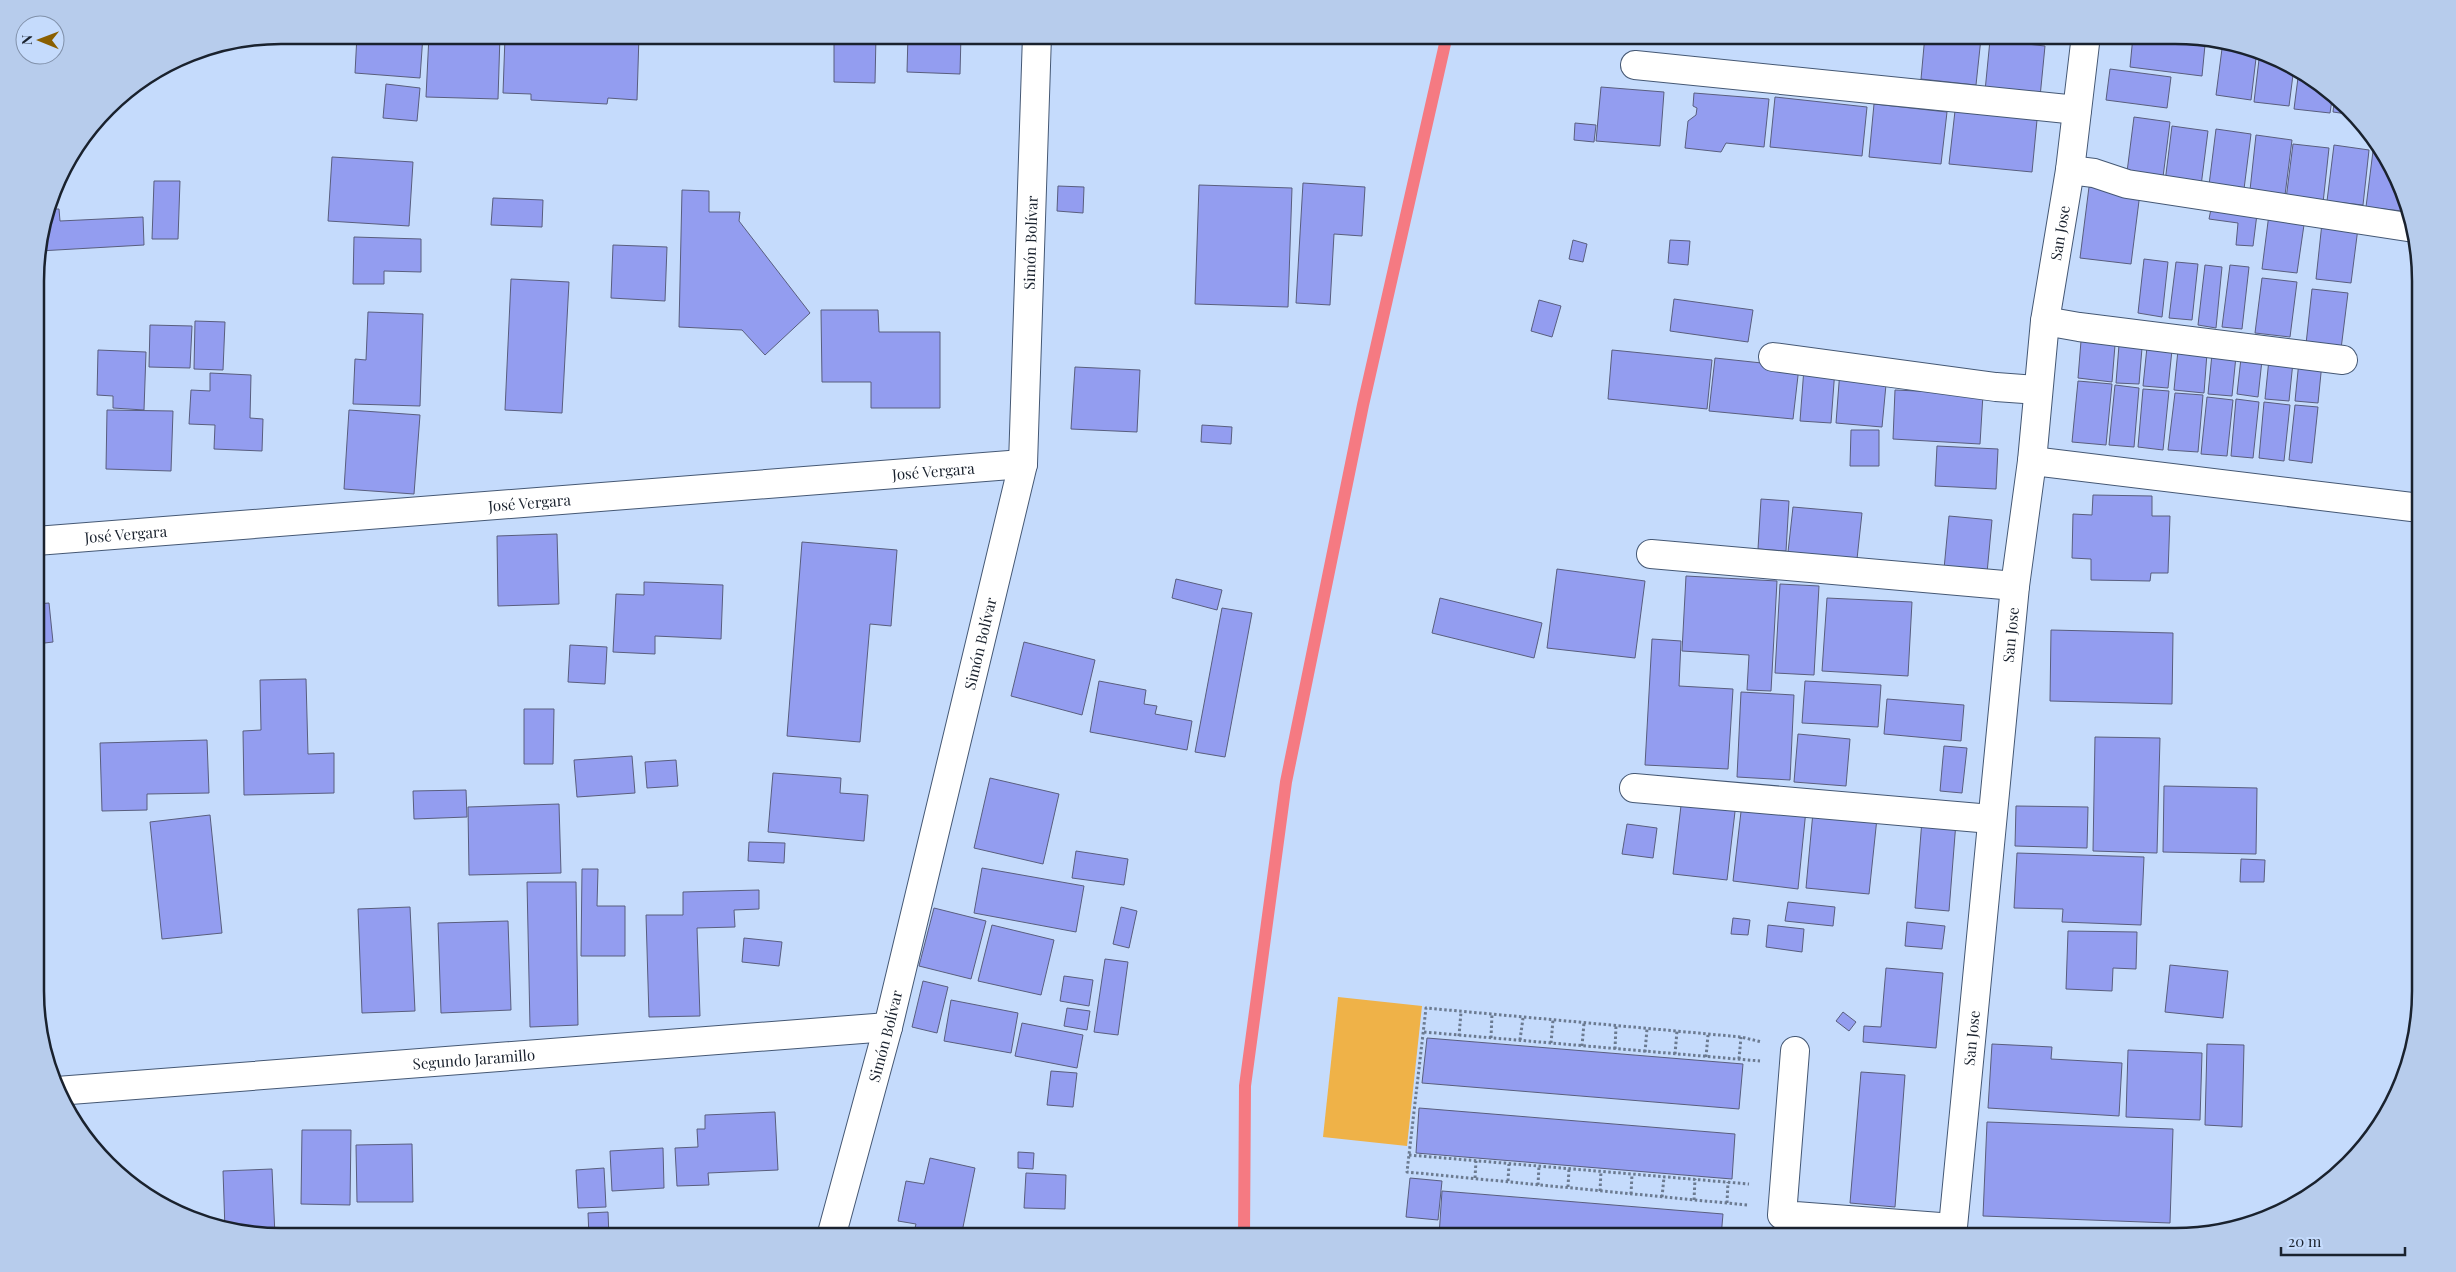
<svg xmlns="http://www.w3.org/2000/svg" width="2456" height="1272" font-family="'Playfair Display',serif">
<rect width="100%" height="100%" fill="#c5dbfc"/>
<path fill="#efb248" d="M1338,997l84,9 -15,140 -84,-9z"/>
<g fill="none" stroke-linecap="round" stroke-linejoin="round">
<path stroke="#f57a82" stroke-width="12" d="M1244,1237l1,-151 41,-304 77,-377 84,-370"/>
</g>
<g fill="#939df0" stroke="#595e7e">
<path d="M357,35h66l-3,43 -65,-5z"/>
<path d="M429,35h71l-2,64 -72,-2z"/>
<path d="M514,35h125l-2,65 -29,-2 -1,6 -76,-4v-6l-28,-1 2,-56h9z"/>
<path d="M834,35h42l-1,48 -41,-1z"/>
<path d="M908,35h53l-1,39 -53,-2z"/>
<path d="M1925,35h36l20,3 -5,47 -55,-6z"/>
<path d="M2159,35h16l33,4v2z"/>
<path d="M2133,36l72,9 -3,31 -72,-9z"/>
<path d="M1990,40l55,6 -5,51 -55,-6z"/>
<path d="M2223,41l16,2 18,7 -6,50 -35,-5z"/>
<path d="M2260,51l24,9 10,7 -5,39 -35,-4z"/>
<path d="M2110,69l61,8 -4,31 -61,-8z"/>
<path d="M2299,70l34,23 -3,20 -36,-4z"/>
<path d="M386,84l34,4 -3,33 -34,-3z"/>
<path d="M1601,87l63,5 -4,54 -64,-5z"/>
<path d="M1694,93l75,6 -5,48 -38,-4 -5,9 -36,-4 3,-27 8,-6 1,-7 -4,-2z"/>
<path d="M2335,95l3,1 16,19 -21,-3z"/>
<path d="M1775,97l92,10 -5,49 -92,-9z"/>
<path d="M1874,104l73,8 -6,52 -72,-7z"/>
<path d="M1955,111l82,9 -5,52 -83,-8z"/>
<path d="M2134,117l36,5 -7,55 -36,-5z"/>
<path d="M1575,123l21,2 -2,17 -20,-2z"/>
<path d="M2172,126l36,5 -7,55 -36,-4z"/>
<path d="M2216,129l35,5 -7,55 -35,-4z"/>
<path d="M2256,135l36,5 -7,55 -35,-5z"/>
<path d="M2293,144l36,4 -6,55 -37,-4z"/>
<path d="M2334,145l35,5 -6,55 -36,-4z"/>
<path d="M2373,151l11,2 20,41 -2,17 -36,-4z"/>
<path d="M332,157l81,5 -4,64 -81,-5z"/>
<path d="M154,181h26l-2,58h-26z"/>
<path d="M1303,183l62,4 -3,49 -28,-2 -4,71 -34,-2z"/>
<path d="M1199,185l93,3 -4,119 -93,-3z"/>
<path d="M1058,186l26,1 -1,26 -26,-2z"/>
<path d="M2089,187l51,6 -9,71 -51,-6z"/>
<path d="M682,190l27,1v21h31l-1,9 71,92 -45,42 -23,-25 -63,-3z"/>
<path d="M493,198l50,2 -1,27 -51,-2z"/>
<path d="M50,209h9l1,12 83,-4 1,28 -105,6z"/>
<path d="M2211,209l46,5 -4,32 -17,-1 2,-22 -29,-4z"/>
<path d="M2269,214l36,4 -8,55 -35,-4z"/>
<path d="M2322,223l36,5 -7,55 -35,-4z"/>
<path d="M354,237l67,2v33l-37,-1v13h-31z"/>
<path d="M1573,240l14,4 -4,18 -14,-3z"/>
<path d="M1670,240l20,1 -2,24 -20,-2z"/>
<path d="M613,245l54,2 -2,54 -54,-3z"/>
<path d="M37,257h5l-4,98h-2v-91z"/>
<path d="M2144,259l24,3 -6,55 -24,-4z"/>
<path d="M2176,262l22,2 -6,56 -23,-2z"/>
<path d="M2205,265l17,2 -6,61 -18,-3z"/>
<path d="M2230,265l19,2 -7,62 -20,-2z"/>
<path d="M2262,278l35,4 -7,55 -35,-4z"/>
<path d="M511,279l58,3 -7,131 -57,-3z"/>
<path d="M2312,289l36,4 -7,56 -35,-5z"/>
<path d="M1674,299l79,11 -5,32 -78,-11z"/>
<path d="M1539,300l22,6 -9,31 -21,-6z"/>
<path d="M821,310h57l1,22h61v76h-69v-26h-49z"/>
<path d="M368,312l55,2 -3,92 -67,-2 2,-45 11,1z"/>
<path d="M195,321l30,1 -2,48 -29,-1z"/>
<path d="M150,325l42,1 -2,42 -41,-1z"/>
<path d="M2081,341l34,4 -3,37 -34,-4z"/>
<path d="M2119,345l23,3 -3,36 -23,-1z"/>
<path d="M2147,347l25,3 -4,38 -25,-2z"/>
<path d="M98,350l48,2 -2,58 -31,-2v-12l-16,-1z"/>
<path d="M1612,350l100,10 -5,49 -99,-10z"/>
<path d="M2178,350l29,3 -3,40 -30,-3z"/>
<path d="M2212,354l24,2 -4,40 -24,-2z"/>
<path d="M1715,358l84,9 -6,52 -84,-8z"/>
<path d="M2241,358l21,2 -4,37 -21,-3z"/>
<path d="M2269,359l24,3 -4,39 -24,-2z"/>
<path d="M2299,361l23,2 -4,40 -23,-2z"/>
<path d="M1075,367l65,3 -3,62 -66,-3z"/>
<path d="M1804,368l31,1 -4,54 -31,-2z"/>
<path d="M1840,370l47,4 -5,53 -46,-4z"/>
<path d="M210,373l41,2 -1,43 13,1 -1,32 -48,-2 1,-24 -26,-1 2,-34 19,1z"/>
<path d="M2078,381l34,3 -6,61 -34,-3z"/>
<path d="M2115,385l24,3 -5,59 -25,-2z"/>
<path d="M2143,389l26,2 -6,59 -25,-3z"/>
<path d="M1895,390l88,4 -3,50 -87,-5z"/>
<path d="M2175,393l28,2 -5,57 -30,-2z"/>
<path d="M2207,397l26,3 -6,56 -26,-2z"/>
<path d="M2236,399l23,3 -6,56 -22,-2z"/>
<path d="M2264,402l26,3 -6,56 -25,-3z"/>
<path d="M2295,405l23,2 -6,56 -23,-3z"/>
<path d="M107,410l66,1 -2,60 -65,-2z"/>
<path d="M349,410l71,5 -6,79 -70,-5z"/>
<path d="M1202,425l30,2 -1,17 -30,-2z"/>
<path d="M1851,430h28v36h-29z"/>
<path d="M1937,446l61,3 -2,40 -61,-3z"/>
<path d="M2093,495l59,1v20h18l-2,57h-17l-1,8 -59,-1v-21l-19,-1 1,-44 19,1z"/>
<path d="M1761,499l28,2 -3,50 -28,-2z"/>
<path d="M1793,507l69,6 -5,46 -69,-7z"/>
<path d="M1949,516l43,4 -5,53 -43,-4z"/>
<path d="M557,534l2,70 -61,2 -1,-70z"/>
<path d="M802,542l95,8 -6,76 -21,-2 -10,118 -73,-6z"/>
<path d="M1557,569l88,12 -10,77 -88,-10z"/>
<path d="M1686,576l91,5 -6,110 -24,-1 2,-35 -67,-4z"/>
<path d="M1176,579l46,11 -5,20 -45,-12z"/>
<path d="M644,582l79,3 -2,54 -66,-3v18l-42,-2 3,-58 28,1z"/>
<path d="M1780,584l39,2 -5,89 -39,-2z"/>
<path d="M1440,598l102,25 -8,35 -102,-25z"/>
<path d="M1827,598l85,4 -4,74 -86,-5z"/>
<path d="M49,603l4,39 -17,2v-40z"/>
<path d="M1222,608l30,5 -27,144 -30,-5z"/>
<path d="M2051,630l122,3 -1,71 -122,-3z"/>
<path d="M1652,639l29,2 -2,45 54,3 -5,80 -83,-4z"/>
<path d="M1024,642l71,18 -13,55 -71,-19z"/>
<path d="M570,645l37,2 -2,37 -37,-2z"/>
<path d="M306,679l2,75 26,-1v40l-90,2 -1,-64 18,-1 -1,-50z"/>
<path d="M1099,681l47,9 -2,14 13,2 -2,8 37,7 -5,29 -97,-18z"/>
<path d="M1805,681l76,4 -3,42 -76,-4z"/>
<path d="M1741,692l53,3 -4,85 -53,-3z"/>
<path d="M1887,699l77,6 -3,36 -77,-7z"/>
<path d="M524,709h30l-1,55h-29z"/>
<path d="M1798,734l52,5 -4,47 -52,-4z"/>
<path d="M2095,737l65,1 -3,115 -64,-2z"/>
<path d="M207,740l2,53 -62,1v16l-45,1 -2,-68z"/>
<path d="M1944,746l23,2 -5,45 -22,-2z"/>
<path d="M632,756l3,37 -58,4 -3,-37z"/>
<path d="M676,760l2,26 -31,2 -2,-26z"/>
<path d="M773,773l68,5 -1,15 28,2 -4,46 -96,-9z"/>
<path d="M990,778l69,16 -16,70 -69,-16z"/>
<path d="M2164,786l93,2 -1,66 -93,-2z"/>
<path d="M466,790l1,27 -53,2 -1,-28z"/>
<path d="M1682,797l54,6 -9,77 -54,-6z"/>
<path d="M1742,803l64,7 -8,79 -65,-8z"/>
<path d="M559,804l2,69 -92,2 -1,-68z"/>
<path d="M2016,806l72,1 -1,41 -72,-2z"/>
<path d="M1813,812l64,6 -8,76 -63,-6z"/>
<path d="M210,815l12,118 -60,6 -12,-117z"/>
<path d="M1922,820l34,2 -7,89 -34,-3z"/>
<path d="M1627,824l30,4 -4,30 -31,-4z"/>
<path d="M749,842l36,1 -1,20 -36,-2z"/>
<path d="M1076,851l52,8 -4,26 -52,-7z"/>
<path d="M2017,853l127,4 -3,68 -79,-3 1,-13 -49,-1z"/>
<path d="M2241,859l24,1 -1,22h-24z"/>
<path d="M982,868l102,18 -8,46 -102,-19z"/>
<path d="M582,869h16l-1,37h28v50h-44z"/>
<path d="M527,882h49l2,143 -48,2z"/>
<path d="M759,890v19l-25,1 1,17 -38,1 3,88 -51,1 -3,-102h37v-23z"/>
<path d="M1788,902l47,5 -2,19 -48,-5z"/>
<path d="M410,907l5,104 -53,2 -4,-104z"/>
<path d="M1121,907l16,4 -8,37 -16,-4z"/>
<path d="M934,908l52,13 -15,58 -52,-13z"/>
<path d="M1733,918l17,2 -2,15 -17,-1z"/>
<path d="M508,921l3,89 -70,3 -3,-90z"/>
<path d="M1907,922l38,4 -3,23 -37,-3z"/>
<path d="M992,925l62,15 -13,55 -63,-14z"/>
<path d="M1768,925l36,4 -2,23 -36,-5z"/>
<path d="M2068,931l69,1 -1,37 -23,-1 -1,23 -46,-2z"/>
<path d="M744,938l38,4 -3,24 -37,-4z"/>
<path d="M1105,959l23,3 -10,73 -24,-3z"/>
<path d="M2170,965l58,6 -5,47 -58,-6z"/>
<path d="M1886,968l57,5 -7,75 -73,-6 1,-16 17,1z"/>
<path d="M1064,976l29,4 -4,26 -29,-5z"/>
<path d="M923,981l25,6 -11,46 -25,-6z"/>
<path d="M951,1000l67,13 -7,40 -67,-12z"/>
<path d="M1067,1008l23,3 -3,19 -23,-4z"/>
<path d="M1843,1012l13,10 -7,9 -13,-10z"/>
<path d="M1022,1023l61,12 -6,33 -62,-12z"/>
<path d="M1427,1038l316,26 -4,45 -317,-26z"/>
<path d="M1992,1044l60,3 -1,12 71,4 -3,53 -131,-8z"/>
<path d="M2207,1044l37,1 -2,82 -37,-2z"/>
<path d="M2128,1050l74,3 -2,67 -74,-3z"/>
<path d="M1051,1071l26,2 -4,34 -26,-2z"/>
<path d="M1861,1072l44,3 -10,132 -45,-4z"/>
<path d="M1419,1108l316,26 -3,45 -316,-26z"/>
<path d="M775,1112l3,58 -70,3 1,12 -32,1 -2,-38 23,-1 -1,-18h8v-14z"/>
<path d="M1987,1122l186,7 -3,94 -187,-7z"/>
<path d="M302,1130h49l-1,75 -49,-1z"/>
<path d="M412,1144l1,58h-56l-1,-57z"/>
<path d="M663,1148l1,40 -52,3 -2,-40z"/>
<path d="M1018,1152l16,1 -1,16 -15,-1z"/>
<path d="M930,1158l45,10 -14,69h-23l-24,-5 2,-8 -18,-3 8,-40 18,3z"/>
<path d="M604,1168l2,39 -28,1 -2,-38z"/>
<path d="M272,1169l3,67 -50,-6 -2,-59z"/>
<path d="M1026,1173l40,2 -1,34 -41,-1z"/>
<path d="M1410,1178l32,3 -4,39 -32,-3z"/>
<path d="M1442,1191l281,23 -2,23 -282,-1z"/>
<path d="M608,1212l1,25h-20l-1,-24z"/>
<path d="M1977,1228l171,1 -1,7 -171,1z"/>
<path d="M864,1231l23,6h-24z"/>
</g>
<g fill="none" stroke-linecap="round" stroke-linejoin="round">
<g stroke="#455874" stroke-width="30">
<g id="minor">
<path d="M1635,65l442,45"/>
<path d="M2070,170l24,3 33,11 287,44"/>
<path d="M2045,321l34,6 264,33"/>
<path d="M1773,357l223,30 42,3"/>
<path d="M2032,461l388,47"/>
<path id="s1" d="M36,541l987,-77"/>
<path d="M1651,554l364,32"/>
<path d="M1634,788l357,31"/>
<path d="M1795,1051l-13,164 171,13"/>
<path id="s2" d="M57,1091l831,-64"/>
<path id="s3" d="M831,1237l57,-210 135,-563 14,-429"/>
<path id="s4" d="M1952,1237l63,-651 17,-125 13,-140 25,-151 16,-135"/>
</g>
</g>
<g stroke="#6b7a90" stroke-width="3" stroke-dasharray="2.5 2.5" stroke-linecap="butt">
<path d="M1424,1032l336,29"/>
<path d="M1459,1036l2,-24"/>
<path d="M1491,1038l1,-24"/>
<path d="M1520,1040l3,-22"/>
<path d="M1551,1043l2,-23"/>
<path d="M1582,1046l2,-23"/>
<path d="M1615,1049l1,-23"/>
<path d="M1645,1052l2,-23"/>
<path d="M1675,1054l2,-23"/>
<path d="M1706,1057l2,-22"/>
<path d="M1739,1059l2,-22"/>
<path d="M1409,1155l340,29"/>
<path d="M1475,1178l1,-17"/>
<path d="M1508,1181l1,-17"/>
<path d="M1538,1185l1,-19"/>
<path d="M1568,1187l1,-18"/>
<path d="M1600,1191l1,-20"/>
<path d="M1631,1194l1,-20"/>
<path d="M1662,1197l2,-20"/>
<path d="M1694,1200l1,-21"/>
<path d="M1727,1203l1,-21"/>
<path d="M1747,1205l-340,-33 19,-164 315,29 21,5"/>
</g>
<use href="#minor" stroke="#fff" stroke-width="28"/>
</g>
<g text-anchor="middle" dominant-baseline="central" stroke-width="4" stroke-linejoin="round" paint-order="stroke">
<g font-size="15" fill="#1a222e" stroke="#c5dbfc">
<text stroke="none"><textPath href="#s4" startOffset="1010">San Jose</textPath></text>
<text stroke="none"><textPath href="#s3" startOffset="1018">Simón Bolívar</textPath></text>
<text stroke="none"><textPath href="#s1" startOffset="900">José Vergara</textPath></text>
<text stroke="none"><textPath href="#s1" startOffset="495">José Vergara</textPath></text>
<text stroke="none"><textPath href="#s1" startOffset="90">José Vergara</textPath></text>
<text stroke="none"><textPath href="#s4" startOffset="605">San Jose</textPath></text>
<text stroke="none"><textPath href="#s3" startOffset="612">Simón Bolívar</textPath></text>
<text stroke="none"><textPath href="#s3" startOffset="208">Simón Bolívar</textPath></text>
<text stroke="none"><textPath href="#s4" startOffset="200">San Jose</textPath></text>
<text stroke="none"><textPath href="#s2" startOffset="418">Segundo Jaramillo</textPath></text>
</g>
</g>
<path d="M0 0H2456V1272H0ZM281 44H2175A237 237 0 0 1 2412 281V991A237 237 0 0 1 2175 1228H281A237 237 0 0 1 44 991V281A237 237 0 0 1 281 44Z" fill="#b7ccec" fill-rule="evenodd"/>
<path fill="none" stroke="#1a222e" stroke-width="2.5" d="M281 44H2175A237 237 0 0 1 2412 281V991A237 237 0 0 1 2175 1228H281A237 237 0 0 1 44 991V281A237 237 0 0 1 281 44Z"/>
<g transform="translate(40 40) rotate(271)"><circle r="24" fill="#c5dbfc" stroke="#8191aa"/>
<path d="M0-4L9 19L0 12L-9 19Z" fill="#8a5f00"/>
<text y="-8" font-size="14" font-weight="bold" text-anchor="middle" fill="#1a222e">N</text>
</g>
<path d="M2281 1247v8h124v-8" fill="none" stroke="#1a222e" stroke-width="2.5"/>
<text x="2288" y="1247" font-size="15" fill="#1a222e" stroke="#c5dbfc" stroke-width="4" paint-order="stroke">20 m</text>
</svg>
